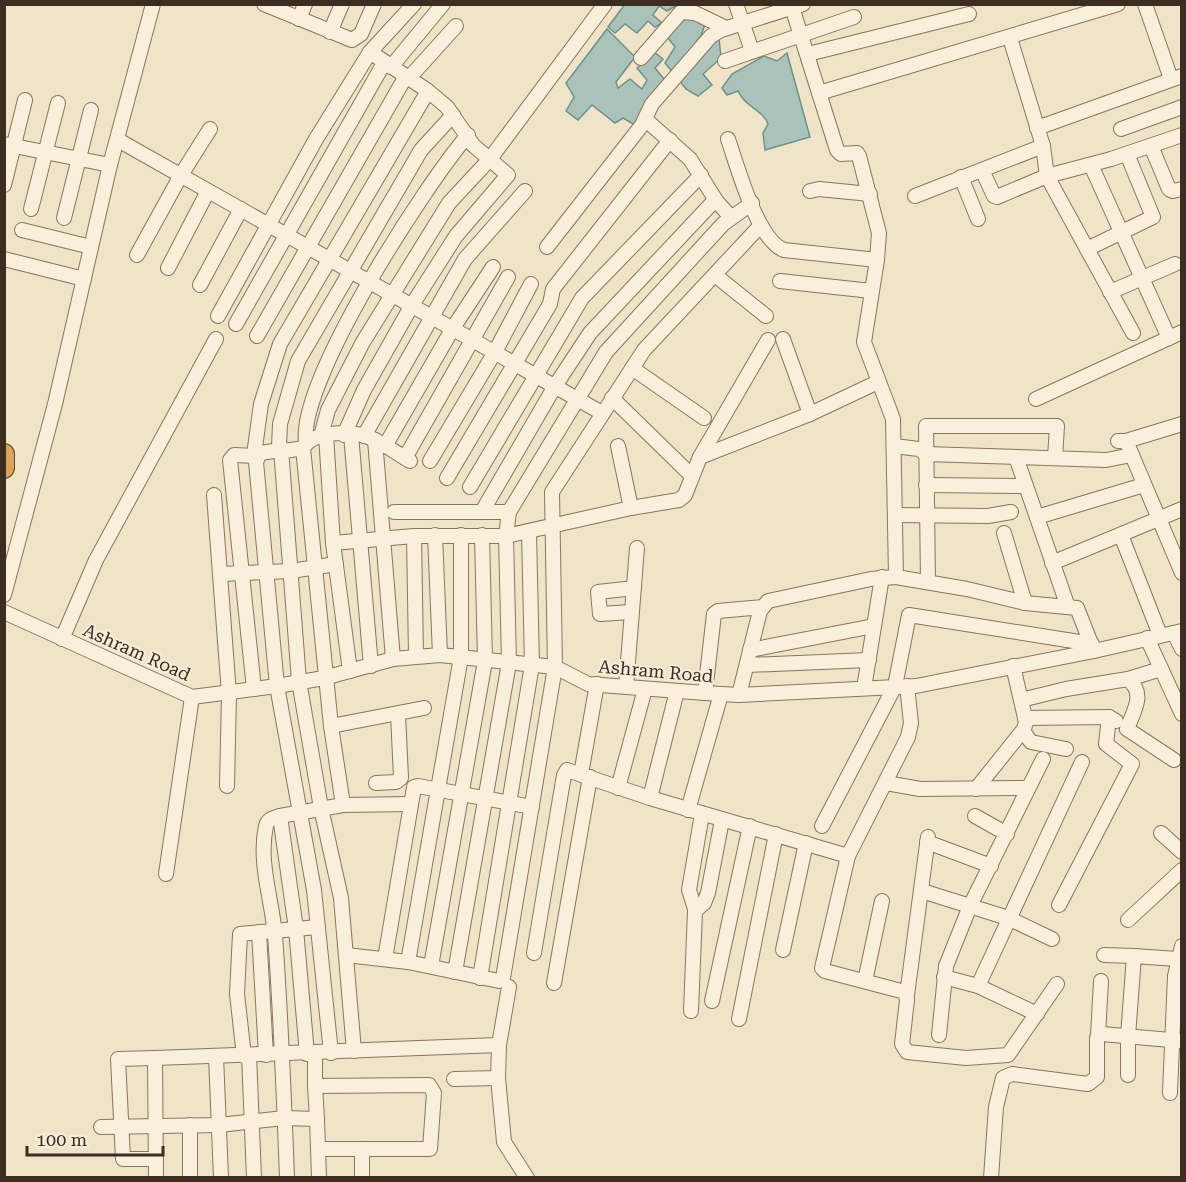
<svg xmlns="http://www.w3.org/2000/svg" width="1186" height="1182" font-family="'Roboto Serif',serif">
<rect width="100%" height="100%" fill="#efe3c8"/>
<g fill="#a9c3bb" stroke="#6f9289" stroke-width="1.5">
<path d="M625,4h52v1l-10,6 -8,-5 -6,9 9,8 -7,4 -7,-6 -11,12 -12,-9 -10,9 -7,-6z"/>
<path d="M685,13l20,11 -4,12 -18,25 36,-23 2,20 -18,16 9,11 -14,11 -12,-7 -21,-26 10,-16 -10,-13z"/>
<path d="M607,29l28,28 -19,25 2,6 12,-9 12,10 5,-9 -10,-12 17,-16 9,7 -8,9 9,11 11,1 -40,45 -12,-7 -8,5 -23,-18 -14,15 -12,-9 8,-14 -8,-14z"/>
<path d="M787,53l23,84 -45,13 -2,-17 5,-9c-5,-14 -23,-17 -30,-33l-11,4 -5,-7 10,-14 32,-18 13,5z"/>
</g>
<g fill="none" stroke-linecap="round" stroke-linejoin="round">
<g stroke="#8b755d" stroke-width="16">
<g id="minor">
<path d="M264,4l88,36 9,-6 13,-30"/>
<path d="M736,4l16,47"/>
<path d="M791,4l46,146 4,4 16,-1 2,3 20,77 -2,27 -13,82 29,77 3,158 71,12 58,14 52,5 17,43"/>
<path d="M1145,4l26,75"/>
<path d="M299,19l6,-15"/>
<path d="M330,32l12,-28"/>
<path d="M1010,38l33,108 4,30 86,157"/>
<path d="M808,54l161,-40"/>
<path d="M641,58l40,-46 14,1 31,15"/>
<path d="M725,61l129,-44"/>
<path d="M391,67l52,-63"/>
<path d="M409,78l47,-52"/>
<path d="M819,93l299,-89"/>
<path d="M645,119l45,40 27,43 14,15"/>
<path d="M1037,128l145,-52"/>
<path d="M1121,129l61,-22"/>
<path d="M728,139c9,26 29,101 56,111l93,10"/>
<path d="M118,140l484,273"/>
<path d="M4,144l106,21"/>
<path d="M1151,146l18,43 4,2 9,-2"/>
<path d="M1091,165l78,173"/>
<path d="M982,170l12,26 3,1 50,-21 64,-17 71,-24"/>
<path d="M961,177l17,42"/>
<path d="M4,185l21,-85"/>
<path d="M810,191l9,-2 51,5"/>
<path d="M915,196l128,-50"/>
<path d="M31,209l27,-106"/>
<path d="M64,218l27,-108"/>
<path d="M22,230l69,17"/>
<path d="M547,247l95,-122 10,-21 59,-68 10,-6 82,-26"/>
<path d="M1087,249l66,-32 -26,-63"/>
<path d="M137,255l44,-80 29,-46"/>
<path d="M4,259l80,20"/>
<path d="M168,268l40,-77"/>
<path d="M715,275l51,41"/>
<path d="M780,281l91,10"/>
<path d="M200,285l41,-76"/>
<path d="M1110,292l65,-28"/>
<path d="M218,316l98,-177 54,-87 44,-48"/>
<path d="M236,324l148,-261"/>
<path d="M257,336l149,-260"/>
<path d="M783,339l27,75"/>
<path d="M632,368l72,50"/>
<path d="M612,398l80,78"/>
<path d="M1036,399l146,-67"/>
<path d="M326,435l7,108 17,128"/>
<path d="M344,435l20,-45 48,-85 44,-69 52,-61 -35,-30 -26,-38 -19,-16 -58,-39"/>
<path d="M351,435l20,231"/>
<path d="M321,436l7,-26 35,-68 86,-139 41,-44 115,-155"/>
<path d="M364,436l101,-177 60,-68"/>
<path d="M375,440l18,219"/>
<path d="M1118,441h8l56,-17"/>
<path d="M1126,441l56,132"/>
<path d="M306,442c-8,-61 119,-257 162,-307"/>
<path d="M385,446l68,-118 40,-61"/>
<path d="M618,446l13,62"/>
<path d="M894,446l25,3 7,5 180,6 26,-5"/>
<path d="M303,448l28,278 93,-18"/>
<path d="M281,449l18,232 22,127 20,90 13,153"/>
<path d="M281,450l-21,3 -4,9 21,224 37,204 17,163"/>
<path d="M254,455l7,-51 19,-60 148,-253"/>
<path d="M700,457l110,-43 68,-32"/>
<path d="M1016,457l52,150"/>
<path d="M405,458l103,-181"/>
<path d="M410,461c-12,-7 -24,-16 -37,-22 -18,-9 -59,-9 -70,9l-18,3 -6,-5 1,-22 18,-63 123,-211 32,-35"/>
<path d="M430,461l65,-109 36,-68"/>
<path d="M447,478l103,-174 3,-15 117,-149"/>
<path d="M926,485l99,1"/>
<path d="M470,487l112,-189 119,-123"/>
<path d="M214,495l15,199 -2,92"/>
<path d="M483,510l72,-124 35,-53 125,-133"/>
<path d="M394,512h115"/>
<path d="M895,515l93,1 23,-4"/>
<path d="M1037,517l107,-32"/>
<path d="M1004,533l21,70"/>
<path d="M435,535l5,120"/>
<path d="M1121,535l39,100"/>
<path d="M414,536l2,120"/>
<path d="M333,543l81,-7h92l125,-28 48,-8 6,-5 15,-38 68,-117"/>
<path d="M1052,563l130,-54"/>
<path d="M220,574l71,-3 45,-7"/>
<path d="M928,582l-2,-156h131l-2,32"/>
<path d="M4,595l51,-191 55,-239 43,-161"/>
<path d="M4,612l188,85 85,-11 47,-8 69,-19 47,-4 115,12 33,17 117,9 34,2 177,-9 178,-35 88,-20"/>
<path d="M631,612l-31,2 -2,-22 36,-4"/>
<path d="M1174,633l8,16"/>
<path d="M1147,638l35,76"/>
<path d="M62,639l34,-79 120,-221"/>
<path d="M750,650l124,-24"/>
<path d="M747,665l122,-5"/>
<path d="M1128,679l33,-10"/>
<path d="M907,686l4,37 -3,14 -60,119 -26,112 3,3 80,21 2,8 -5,44 5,8 59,6 42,-3 49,-71"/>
<path d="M626,687l11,-139"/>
<path d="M864,688l18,-111"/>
<path d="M254,689l-24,-229 4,-5 23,1"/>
<path d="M705,693l9,-79 4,-3 45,-4"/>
<path d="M739,695l21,-84 8,-10 103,-22 25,-2"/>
<path d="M1021,700l45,-11 62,-10c18,15 6,31 -1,50l47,31"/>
<path d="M1025,718l84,-1 7,4"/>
<path d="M331,726l12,79"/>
<path d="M1023,731l8,11 35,7"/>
<path d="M581,774l16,-90"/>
<path d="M376,783l20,-1 5,-4 -3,-64"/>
<path d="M886,783l34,6 108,-1"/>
<path d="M618,788l27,-99"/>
<path d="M976,789l48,-60 2,-7 -13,-56"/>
<path d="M650,798l27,-107"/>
<path d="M688,810l33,-116"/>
<path d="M280,816l16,113 11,125"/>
<path d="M975,816l32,18"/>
<path d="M822,826l73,-140 14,-71 183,29"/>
<path d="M1161,833l21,19"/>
<path d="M927,842l64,24"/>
<path d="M166,874l26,-177"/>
<path d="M922,891l86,27 44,21"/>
<path d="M1059,905l73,-141 -26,-20 3,-27"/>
<path d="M695,909l-6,-19 13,-76"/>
<path d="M1128,920l54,-50"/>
<path d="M259,932l7,123"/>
<path d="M783,950l23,-107"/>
<path d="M534,953l30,-178 3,-5 83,28 198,58"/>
<path d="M346,955l62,7 91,19 4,-3 52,-311 -3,-175 92,-142 117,-125"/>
<path d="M1104,955l30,1"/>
<path d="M385,959l29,-172 4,-1 114,21"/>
<path d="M408,962l53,-305v-122"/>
<path d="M431,966l54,-305 -3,-126"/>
<path d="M455,972l54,-309 -3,-127 3,-24 97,-160 117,-128 29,-21"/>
<path d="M944,977l34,9 59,28"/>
<path d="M480,978l52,-313 -3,-132"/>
<path d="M865,981l17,-80"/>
<path d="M554,983l36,-206"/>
<path d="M978,986l104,-224"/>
<path d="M509,987l-10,58 -1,33 6,64 23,36"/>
<path d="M907,995l21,-158"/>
<path d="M712,1001l38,-175"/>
<path d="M691,1011l4,-100 9,-8 4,-10 14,-73"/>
<path d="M739,1019l37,-185"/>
<path d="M939,1035l7,-69 24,-60 73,-147"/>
<path d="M1098,1036l3,-55"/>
<path d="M315,1053v33"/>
<path d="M249,1055l5,123"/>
<path d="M216,1056l5,122"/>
<path d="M244,1056l-7,-62 3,-60 78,-7"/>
<path d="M155,1058l-37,1 5,100h33"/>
<path d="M1128,1075v-39l6,-80 43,3"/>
<path d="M454,1079l44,-1"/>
<path d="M1170,1093l5,-117 7,-30"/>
<path d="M317,1119l2,59"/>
<path d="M190,1125v53"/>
<path d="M101,1127l118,-2 65,-7 33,1 -2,-33 114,-1 5,8 -4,56h-112"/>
<path d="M362,1149v29"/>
<path d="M156,1178l-1,-120 344,-13"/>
<path d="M287,1178c-3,-81 -6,-162 -12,-243 -3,-36 -17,-73 -9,-109 2,-8 8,-8 14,-10l63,-11 68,-1"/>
<path d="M991,1178l5,-71 7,-29 9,-4 76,10 9,-7v-39l5,-4 80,7"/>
</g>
</g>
<g stroke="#594431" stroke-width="22">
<path id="highway" d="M4,454v14"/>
</g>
<use href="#minor" stroke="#f9f0dc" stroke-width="14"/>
<use href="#highway" stroke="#dca35b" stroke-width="20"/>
</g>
<g text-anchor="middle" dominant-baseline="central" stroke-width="4.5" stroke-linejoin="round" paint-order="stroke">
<g font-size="18" fill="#3c2d20" stroke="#f6edd8">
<text transform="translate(137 652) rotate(24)">Ashram Road</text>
<text transform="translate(656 671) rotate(5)">Ashram Road</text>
</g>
</g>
<rect width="1186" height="1182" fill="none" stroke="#3c2d20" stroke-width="12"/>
<path d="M27 1146v9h136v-9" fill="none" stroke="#3c2d20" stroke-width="3"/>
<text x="36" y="1146" font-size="18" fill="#3c2d20" stroke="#f6edd8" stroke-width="4.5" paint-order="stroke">100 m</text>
</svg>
